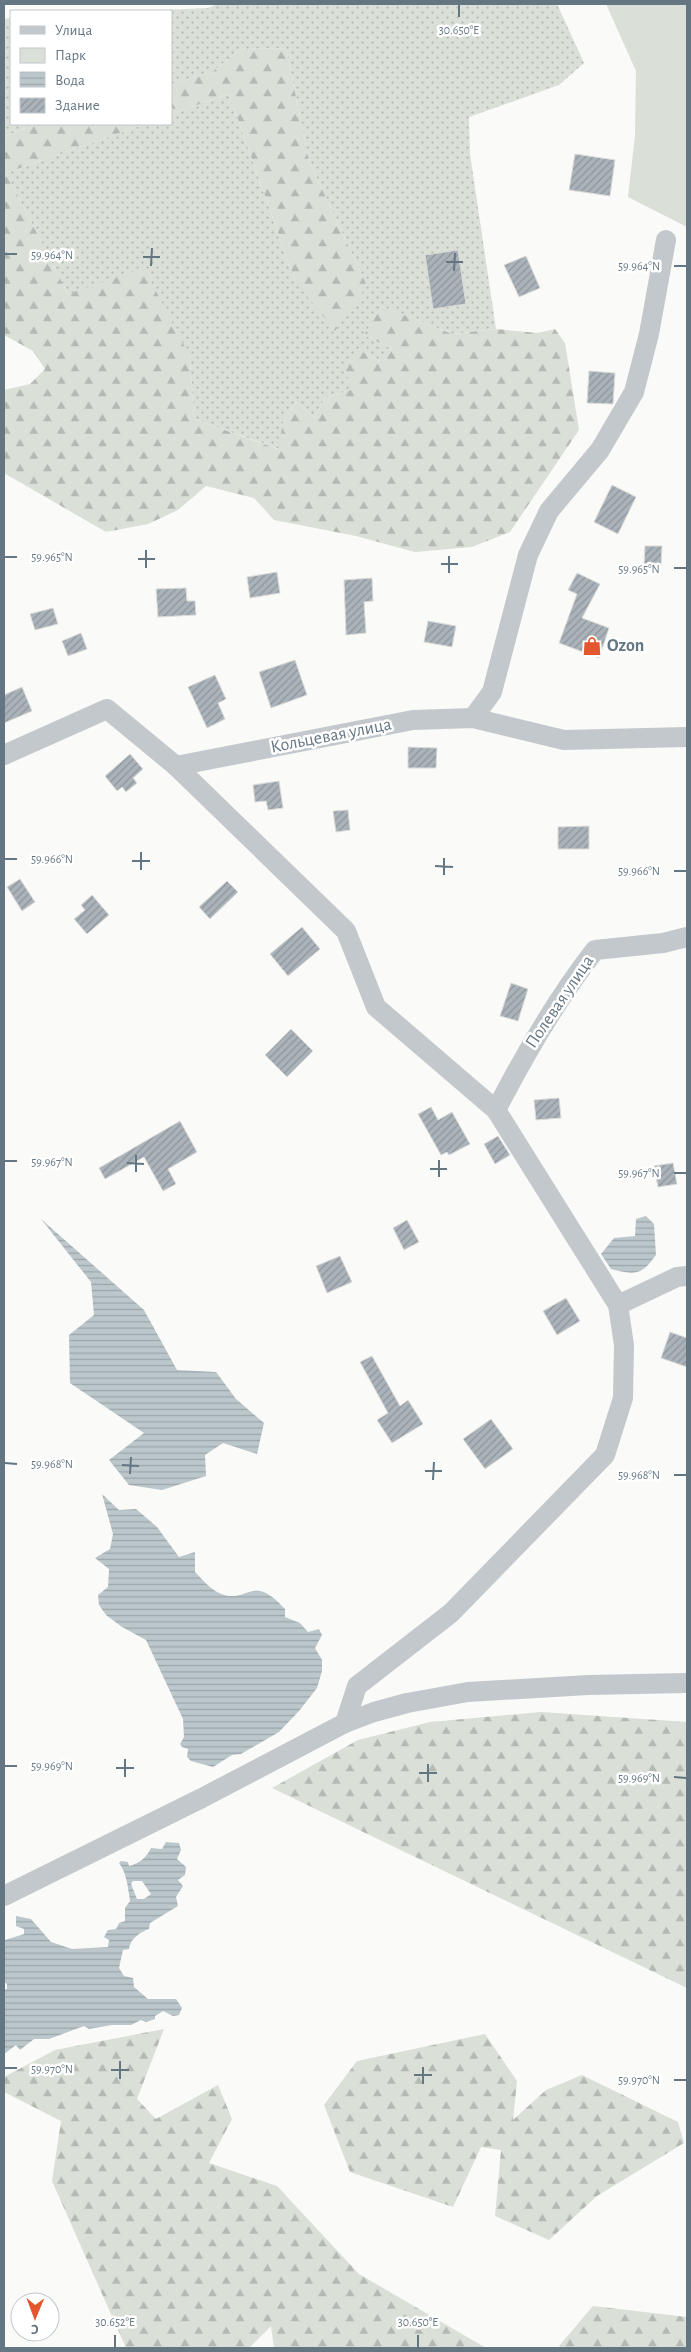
<svg xmlns="http://www.w3.org/2000/svg" width="691" height="2352" font-family="'Alegreya Sans',sans-serif">
<defs>
<pattern id="grass-dots" width="8" height="8" patternUnits="userSpaceOnUse" patternTransform="scale(1.25)"><rect width="8" height="8" fill="#dadfd7"/><path d="M2 2h.1M6 6h.1" fill="none" stroke="#b4b9b4" stroke-width="1.8" stroke-linecap="round"/></pattern>
<pattern id="forest-firs" width="22" height="20" patternUnits="userSpaceOnUse" patternTransform="scale(1.25)"><rect width="22" height="20" fill="#dadfd7"/><path d="M5 1l3.5 6h-7zM16 11l3.5 6h-7z" fill="#b4b9b4"/></pattern>
<pattern id="water-rules" width="6" height="5" patternUnits="userSpaceOnUse" patternTransform="scale(1.25)"><rect width="6" height="5" fill="#bbc7cb"/><path d="M0 2.5h6" fill="none" stroke="#9ca6aa"/></pattern>
<pattern id="building-hatch" width="6" height="6" patternUnits="userSpaceOnUse" patternTransform="scale(1.25)"><rect width="6" height="6" fill="#aab3b9"/><path d="M-1 1l2-2M0 6l6-6M5 7l2-2" fill="none" stroke="#8e969c"/></pattern>
</defs>
<rect width="100%" height="100%" fill="#fafaf8"/>
<g fill="url(#grass-dots)">
<path d="M218,4h339l27,59 -25,22 -90,32 1,37 26,175 -44,5 -70,-28 -18,29 28,14 -10,14 -24,-14 -7,41 -26,8 -10,20 -19,-16 -13,20 -4,27 -85,-30 -4,-62 -122,-63 -62,-121 139,-49h26v-10l58,-20 66,187 72,5 -58,-125 -23,-113 -45,1 -29,23 -41,13v-74h-32l69,-3z"/>
<path d="M11,18v106h24l-31,13v-118z"/>
</g>
<g fill="url(#forest-firs)">
<path d="M286,48l23,113 58,125 -32,45 -40,-50 -66,-187 -58,20v-29l41,-13 29,-23z"/>
<path d="M35,124h110l-139,49 62,121 76,-26 46,89 4,62 84,30 5,-27 13,-20 19,16 10,-20 26,-8 -6,-23 13,-18 24,14 10,-14 -28,-14 18,-29 70,28 44,-5 42,4 17,-4 10,14 14,87 -69,102 -38,15 -57,5 -59,-16 -82,-16 -20,-22 -48,-12 -28,24 -30,14 -42,8 -102,-59v-83l26,-6 15,-15 -12,-18 -29,-16v-198z"/>
<path d="M541,1712l146,10v266l-415,-200 86,-48 72,-18z"/>
<path d="M164,2029l-27,70 19,20 62,-34 14,34 -23,44 68,23 82,88 127,74h-212l-3,-22 -22,22h-123l-74,-167 9,-60 -57,-29v-15l51,-27z"/>
<path d="M485,2034l32,47 -4,39 33,-30 36,-15 96,47 6,21 -87,53 -48,44 -54,-24 6,-66 -20,-3 -28,60 -103,-35 -26,-67 33,-44z"/>
<path d="M593,2306l94,11v31h-126l-2,-2z"/>
</g>
<path fill="#dadfd7" d="M606,4h81v223l-59,-30 7,-62 1,-64z"/>
<g fill="url(#water-rules)" fill-rule="evenodd">
<path d="M646,1216l8,8 2,31c-15,21 -21,20 -45,14l-10,-15 13,-16 21,-2 1,-17z"/>
<path d="M41,1219l103,91 33,60 39,2 20,27 28,24 -7,31 -34,-11 -18,12 1,21 -44,14 -33,-5 -20,-25 35,-27 -74,-50 -1,-48 25,-20 -3,-33z"/>
<path d="M102,1494l17,16 17,-1 21,18 22,30 16,-5v20c7,7 15,17 24,21 29,13 32,-22 66,16v8l15,6 8,9 11,-3 3,6 -7,13 7,12v11l-5,17 -18,23 -20,21 -38,22 -9,1 -19,12 -22,-6 -4,-4 1,-8 -6,-2 -2,-3 4,-7 -1,-18 -37,-79 -24,-13 -16,-12 -7,-10 -1,-10 10,-8 1,-18 -14,-11 15,-9 3,-15z"/>
<path d="M166,1842l13,1 2,7 -4,9 9,8 -1,8 -7,5 5,6 -7,11 2,9 -28,17 -1,6c-9,3 -19,10 -20,20l-6,1 -4,18 5,8 9,2 1,9 14,12h28l6,9 -3,7 -6,1 -10,-5 -8,5v3l-9,3 -5,-2 -10,5h-19l-23,4 -5,-3 -35,13h-15l-14,11 -4,-5 -12,9v-64l3,-1v-5l-3,-2v-37l1,-5 19,-6v-5l-8,-3v-10l15,3 20,23 21,7 36,-2 1,-7 -5,-3 4,-7 8,-1 3,-6 6,-2v-13l5,-7c-2,-12 -3,-28 -11,-38l2,-2 7,1 1,4c10,-2 18,-9 22,-18l11,1zM133,1881h9l9,13 -7,5h-7l-6,-15z"/>
</g>
<g fill="url(#building-hatch)" stroke="#dcdcda">
<path d="M575,154l40,6 -5,36 -41,-6z"/>
<path d="M458,250l8,54 -33,5 -8,-54z"/>
<path d="M526,256l14,32 -21,9 -15,-32z"/>
<path d="M589,371l26,2 -2,31 -26,-1z"/>
<path d="M612,485l24,12 -18,37 -24,-12z"/>
<path d="M645,546h17l-1,19h-17z"/>
<path d="M277,572l3,21 -30,5 -3,-21z"/>
<path d="M577,573l23,11 -18,34 27,10 -10,30 -40,-15 18,-49 -9,-4z"/>
<path d="M372,578l1,23 -9,1 2,31 -20,2 -2,-55z"/>
<path d="M186,588l1,13h8l1,14 -38,2 -2,-28z"/>
<path d="M53,608l5,16 -23,6 -5,-16z"/>
<path d="M428,621l28,5 -4,21 -28,-5z"/>
<path d="M81,633l6,16 -19,7 -6,-15z"/>
<path d="M295,660l12,35 -36,13 -12,-36z"/>
<path d="M215,675l11,24 -8,4 7,16 -18,9 -19,-41z"/>
<path d="M22,687l10,24 -28,12v-28z"/>
<path d="M408,747l29,1 -1,20h-28z"/>
<path d="M130,754l13,15 -10,9 4,5 -11,9 -4,-5 -5,4 -12,-15z"/>
<path d="M279,781l4,27 -15,2 -2,-9 -11,1 -2,-17z"/>
<path d="M348,810l2,20 -14,2 -3,-21z"/>
<path d="M589,826v23h-31v-22z"/>
<path d="M20,879l15,23 -13,9 -15,-24z"/>
<path d="M227,881l11,11 -28,27 -11,-12z"/>
<path d="M92,895l17,20 -22,19 -13,-15 11,-9 -4,-5z"/>
<path d="M302,927l18,22 -32,27 -18,-22z"/>
<path d="M511,983l17,6 -10,32 -18,-5z"/>
<path d="M291,1029l22,22 -26,26 -22,-22z"/>
<path d="M559,1098l2,20 -25,2 -2,-20z"/>
<path d="M431,1107l7,13 14,-8 18,32 -21,11 -2,-3 -6,3 -23,-41z"/>
<path d="M180,1121l17,31 -29,17 8,15 -13,7 -19,-34 -39,22 -6,-11z"/>
<path d="M498,1136l12,19 -15,9 -11,-20z"/>
<path d="M673,1163l4,21 -19,3 -4,-21z"/>
<path d="M407,1220l12,22 -15,8 -11,-22z"/>
<path d="M340,1256l12,26 -25,11 -11,-27z"/>
<path d="M566,1298l14,23 -23,14 -14,-24z"/>
<path d="M670,1332l17,6v29l-26,-9z"/>
<path d="M372,1356l28,50 8,-6 15,24 -31,19 -15,-23 11,-7 -28,-51z"/>
<path d="M491,1419l22,30 -28,20 -22,-30z"/>
</g>
<g fill="none" stroke-linecap="round" stroke-linejoin="round">
<g stroke="#c3c8cc" stroke-width="20">
<path d="M473,718l19,-26 36,-137 21,-44 51,-61 34,-58 15,-58 17,-94"/>
<path d="M4,755l103,-46 69,57 237,-46 60,-2 91,22 123,-3"/>
<path d="M176,766l170,165 30,76 120,103 122,195 6,40 -1,53 -18,57 -154,158 -94,73 -12,37"/>
<path d="M496,1110c29,-56 60,-110 99,-160l68,-7 24,-6"/>
<path d="M618,1305l59,-28 10,-1"/>
<path d="M4,1896l198,-98 143,-75 29,-11 33,-9 61,-11 120,-7 99,-2"/>
</g>
</g>
<path fill="none" stroke="#657683" stroke-width="2" d="M459,17v-12M5,254h12M143,257h17M446,262h17M151,266l1,-18M674,266h12M454,271l1,-18M5,557h12M138,559h17M441,564h17M146,568v-18M674,568h12M449,573v-17M5,859h12M132,861h18M435,866l18,1M141,870v-18M674,871h12M444,875v-17M5,1161h12M127,1163l17,1M430,1169h17M136,1172v-17M674,1173h12M439,1177v-17M5,1463l12,1M122,1465l17,1M425,1471h17M130,1474l1,-17M674,1475h12M433,1480l1,-18M5,1766h12M116,1768h18M419,1773h18M125,1777v-18M674,1777l12,1M428,1782v-18M5,2068h12M111,2070h18M414,2075h18M120,2079v-18M674,2080h12M423,2084v-17M115,2347v-12M418,2347v-12"/>
<defs>
<g id="shop-bare" transform="scale(1.5)"><path d="M-5-2.5h2.3a2.7 3.5 0 0 1 5.4 0H5L5.5 6h-11ZM-1.5-2.5h3a1.5 2.3 0 0 0-3 0Z" fill="#e4572e" stroke="#fff" stroke-width="2.5" paint-order="stroke"/></g>
</defs>
<g fill-rule="evenodd">
<use href="#shop-bare" x="592" y="646"/>
</g>
<g text-anchor="middle" dominant-baseline="central" stroke-width="5" stroke-linejoin="round" paint-order="stroke">
<g font-size="18" font-weight="bold" fill="#657683" stroke="#fff" text-anchor="start">
<text x="607" y="646">Ozon</text>
</g>
<g font-size="18" fill="#657683" stroke="#fff">
<text transform="translate(331 736) rotate(-11)">Кольцевая улица</text>
<text transform="translate(560 1002) rotate(-56)">Полевая улица</text>
</g>
</g>
<g font-size="12" text-anchor="middle" fill="#657683" stroke="#fff" stroke-width="5" stroke-linejoin="round" paint-order="stroke">
<text x="459" y="34">30.650°E</text>
<text x="52" y="259">59.964°N</text>
<text x="639" y="270">59.964°N</text>
<text x="52" y="561">59.965°N</text>
<text x="639" y="573">59.965°N</text>
<text x="52" y="863">59.966°N</text>
<text x="639" y="875">59.966°N</text>
<text x="52" y="1166">59.967°N</text>
<text x="639" y="1177">59.967°N</text>
<text x="52" y="1468">59.968°N</text>
<text x="639" y="1479">59.968°N</text>
<text x="52" y="1770">59.969°N</text>
<text x="639" y="1782">59.969°N</text>
<text x="52" y="2073">59.970°N</text>
<text x="639" y="2084">59.970°N</text>
<text x="115" y="2326">30.652°E</text>
<text x="418" y="2326">30.650°E</text>
</g>
<rect width="691" height="2352" fill="none" stroke="#657683" stroke-width="10"/>
<rect x="10" y="10" width="162" height="115" fill="#ffffff" stroke="#c1c8cd"/>
<rect x="20" y="26" width="25" height="8" fill="#c3c8cc" stroke="#c1c8cd"/>
<text x="55" y="35" font-size="15" fill="#657683">Улица</text>
<rect x="20" y="48" width="25" height="15" fill="#dadfd7" stroke="#c1c8cd"/>
<text x="55" y="60" font-size="15" fill="#657683">Парк</text>
<rect x="20" y="72" width="25" height="15" fill="url(#water-rules)" stroke="#c1c8cd"/>
<text x="55" y="85" font-size="15" fill="#657683">Вода</text>
<rect x="20" y="98" width="25" height="15" fill="url(#building-hatch)" stroke="#c1c8cd"/>
<text x="55" y="110" font-size="15" fill="#657683">Здание</text>
<g transform="translate(35 2317) rotate(181)"><circle r="24" fill="#ffffff" stroke="#c1c8cd"/>
<path d="M0-4L9 19L0 12L-9 19Z" fill="#e4572e"/>
<text y="-8" font-size="14" font-weight="bold" text-anchor="middle" fill="#657683">С</text>
</g>
</svg>
